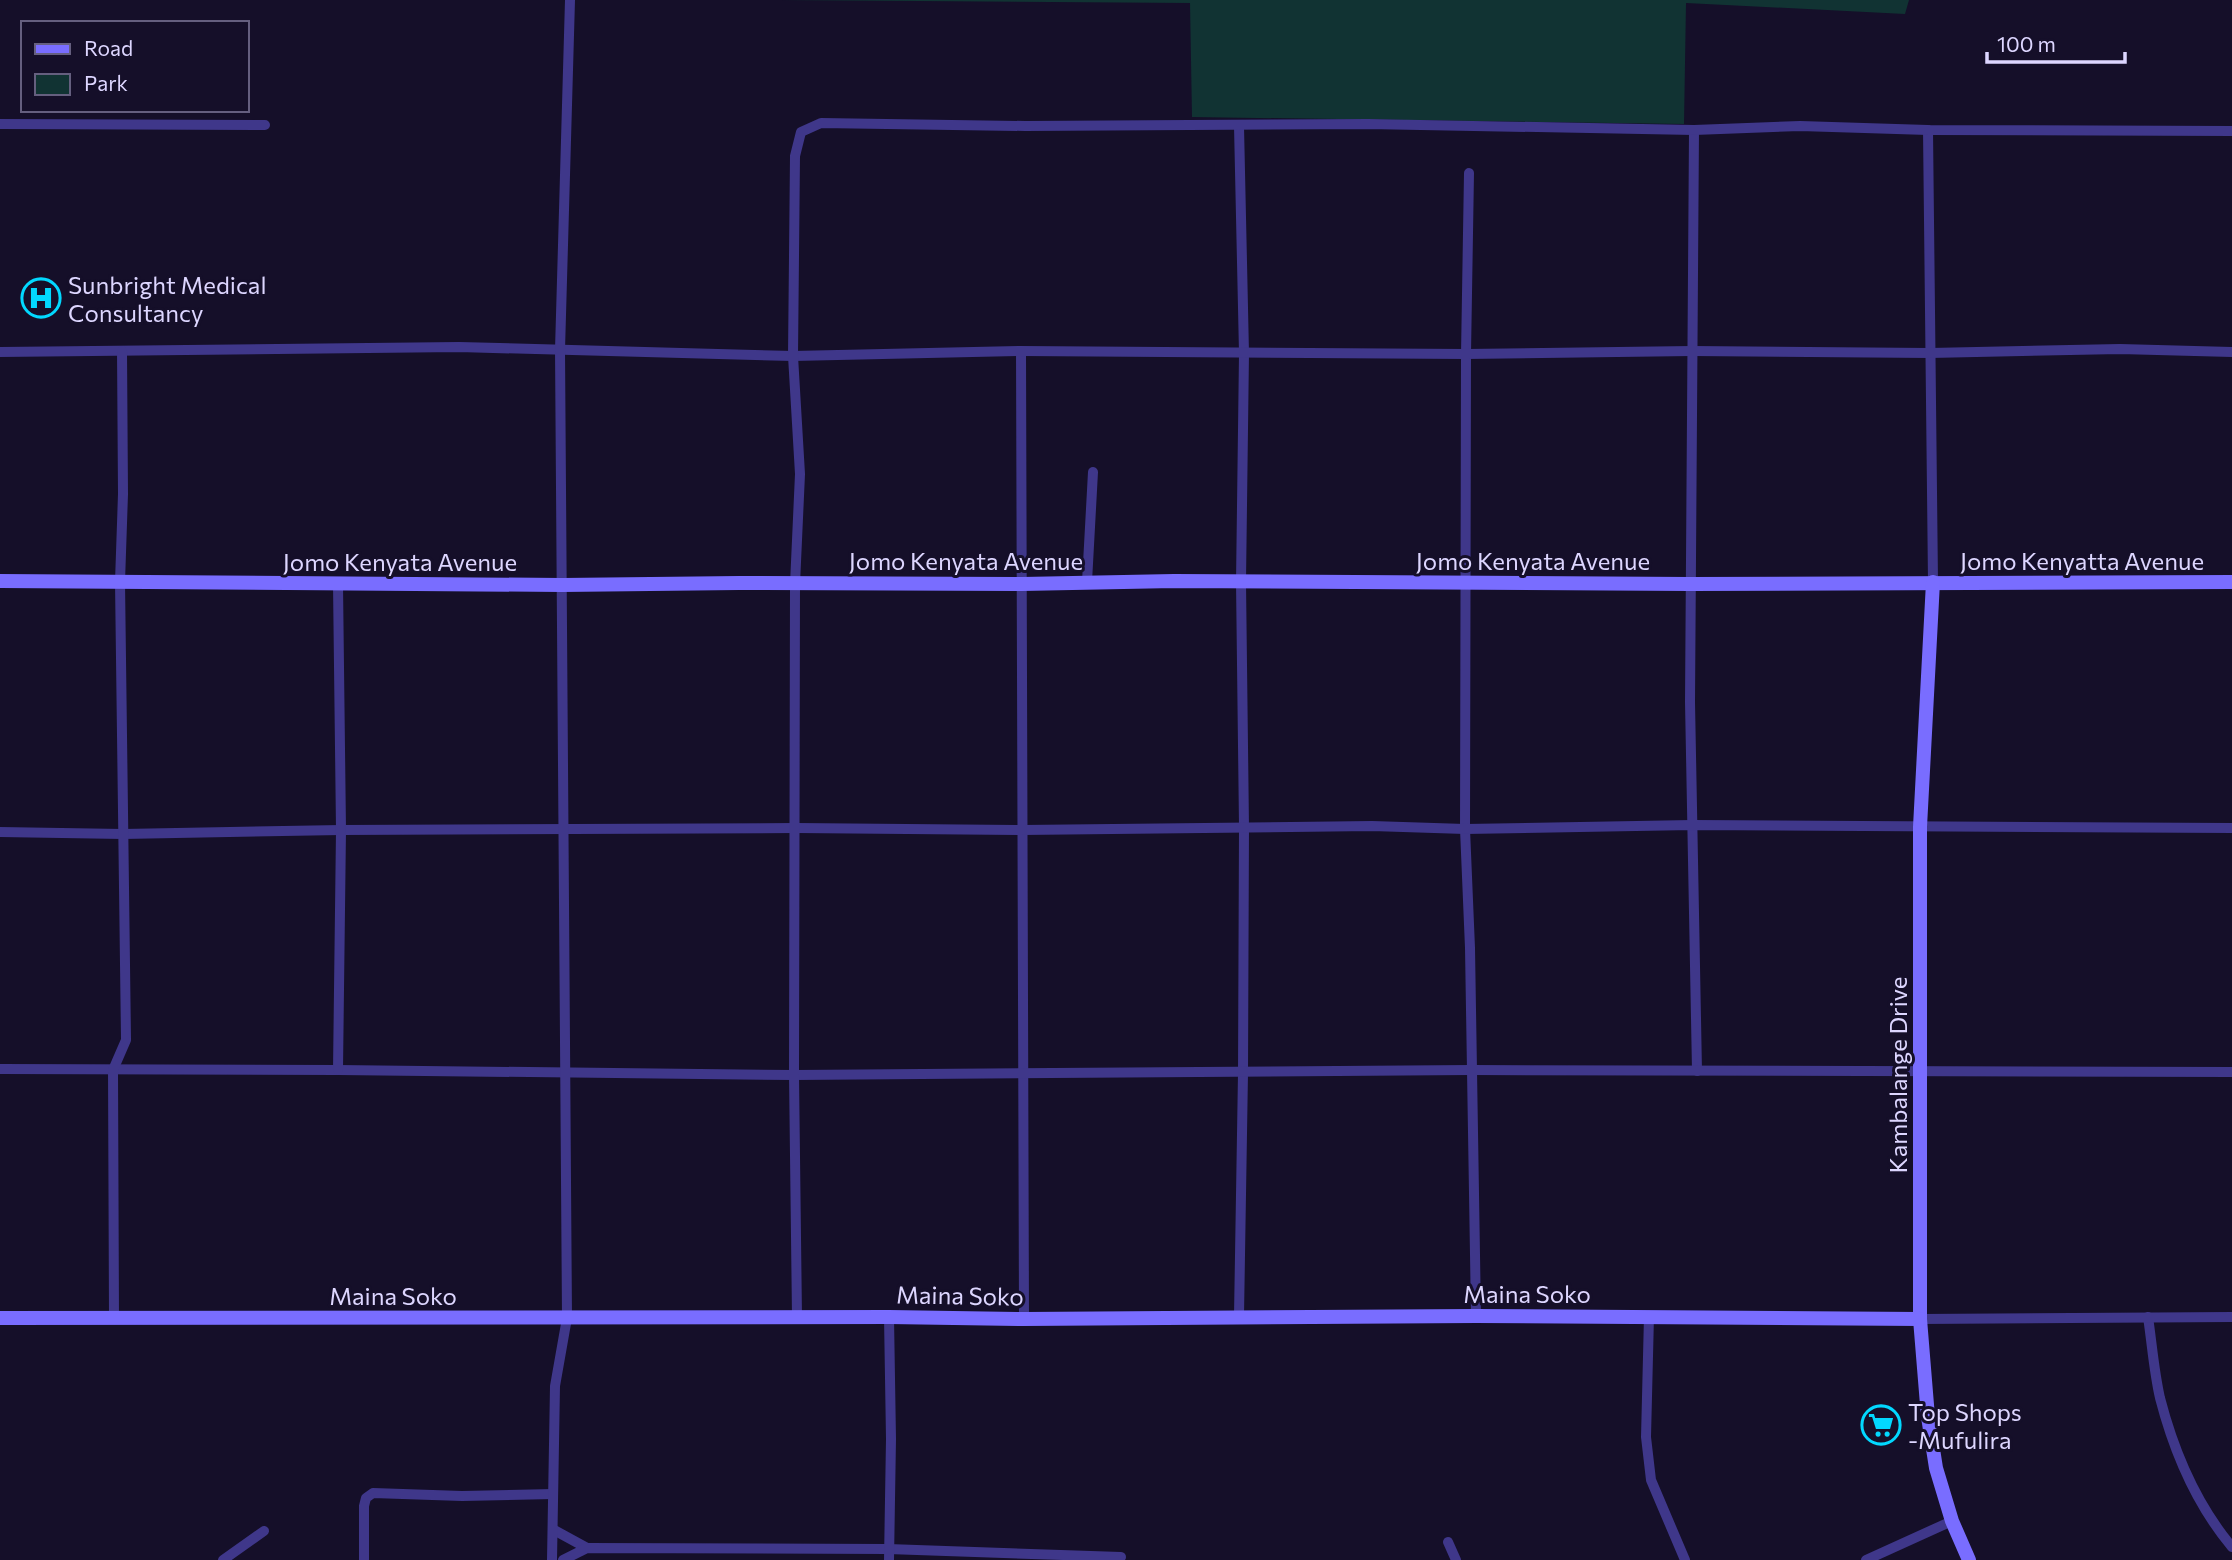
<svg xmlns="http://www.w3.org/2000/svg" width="2232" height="1560" font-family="Commissioner,sans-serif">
<rect width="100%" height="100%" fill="#150f29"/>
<path fill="#133" d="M781,0h1128l-4,14 -219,-11 -2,121 -492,-7 -2,-114z"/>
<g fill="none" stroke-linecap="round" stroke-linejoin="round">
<g stroke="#3f378a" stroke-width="10">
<path d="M0,124l265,1"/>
<path d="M1239,126l5,227 -3,229 3,245 -1,246 -4,243"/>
<path d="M1694,130l-4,572 7,369"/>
<path d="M1928,130l5,452"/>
<path d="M1469,173l-3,181 -1,475 5,119 6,368"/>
<path d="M1021,351l3,968"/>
<path d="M0,352l459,-5 334,9 228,-5 445,3 226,-3 238,2 190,-4 112,3"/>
<path d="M1087,582l6,-110"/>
<path d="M0,832l123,2 218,-4 455,-2 226,2 350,-4 93,3 227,-4 540,3"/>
<path d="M0,1069l338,1 456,5 677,-5 761,2"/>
<path d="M338,1070l3,-240 -3,-246"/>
<path d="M1649,1316l-3,121 5,43 34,80"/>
<path d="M797,1317l-3,-242 1,-491 5,-110 -7,-118 2,-200 6,-24 20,-9 204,3 343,-2 326,6 106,-4 128,4 304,1"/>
<path d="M2148,1317c4,27 6,55 12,81 14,54 36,106 72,149"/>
<path d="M114,1318l-1,-248 13,-30 -6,-458 3,-88 -1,-143"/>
<path d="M1920,1319l312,-2"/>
<path d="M554,1530l33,18"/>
<path d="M1448,1542l8,18"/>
<path d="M223,1560l41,-29"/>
<path d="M364,1560v-54l2,-8 7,-5 89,3 91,-2"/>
<path d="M552,1560l3,-174 12,-68 -7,-968 10,-350"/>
<path d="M563,1560l24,-12 301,1 233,8"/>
<path d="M889,1560l2,-121 -2,-122"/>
<path d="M1866,1560l86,-39"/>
</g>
<g stroke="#796dff" stroke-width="14">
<path d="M0,581l562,4 177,-2 283,1 152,-3 516,3 542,-2"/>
<path d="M1933,582l-13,245v492l8,98 8,51 16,53 17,39"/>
<path d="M0,1318l889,-1 135,2 452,-3 444,3"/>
</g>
</g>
<defs>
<g id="hospital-ring" transform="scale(2.0125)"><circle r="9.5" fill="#150f29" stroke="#02d8ff" stroke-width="1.5"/><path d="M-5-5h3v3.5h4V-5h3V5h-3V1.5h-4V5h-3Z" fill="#02d8ff"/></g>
<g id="supermarket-ring" transform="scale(2.0125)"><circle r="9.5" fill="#150f29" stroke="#02d8ff" stroke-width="1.5"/><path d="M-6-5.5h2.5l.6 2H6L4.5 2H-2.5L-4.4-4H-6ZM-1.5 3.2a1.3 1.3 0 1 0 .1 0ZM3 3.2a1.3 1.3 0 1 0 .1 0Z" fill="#02d8ff"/></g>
</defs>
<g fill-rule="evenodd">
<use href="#hospital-ring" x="41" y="298"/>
<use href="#supermarket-ring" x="1881" y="1425"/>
</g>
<g text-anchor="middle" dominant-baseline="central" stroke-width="6" stroke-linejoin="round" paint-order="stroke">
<g font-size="24" fill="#ddd6ff" stroke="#150f29" text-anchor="start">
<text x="68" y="284">Sunbright Medical<tspan x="68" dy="28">Consultancy</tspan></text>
<text x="1908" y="1411">Top Shops<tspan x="1908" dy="28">-Mufulira</tspan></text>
</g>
<g font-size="24" fill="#ddd6ff" stroke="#150f29">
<text x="966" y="560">Jomo Kenyata Avenue</text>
<text x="1533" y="560">Jomo Kenyata Avenue</text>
<text x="2082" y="560">Jomo Kenyatta Avenue</text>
<text x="400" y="561">Jomo Kenyata Avenue</text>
<text transform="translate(1897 1075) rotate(-90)">Kambalange Drive</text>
<text x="1527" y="1293">Maina Soko</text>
<text x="393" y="1295">Maina Soko</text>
<text transform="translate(960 1295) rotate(1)">Maina Soko</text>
</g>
</g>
<rect x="21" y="21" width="228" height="91" fill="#150f29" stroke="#655f7f" stroke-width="2"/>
<rect x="35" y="44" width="35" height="10" fill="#796dff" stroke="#655f7f" stroke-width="2"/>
<text x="84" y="56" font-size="21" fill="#ddd6ff">Road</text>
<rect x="35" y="74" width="35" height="21" fill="#113333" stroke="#655f7f" stroke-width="2"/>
<text x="84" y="91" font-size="21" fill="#ddd6ff">Park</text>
<path d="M1987 52v10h138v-10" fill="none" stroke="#ddd6ff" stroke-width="3.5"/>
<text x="1997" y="52" font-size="21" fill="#ddd6ff" stroke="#150f29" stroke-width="5" paint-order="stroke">100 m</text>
</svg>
